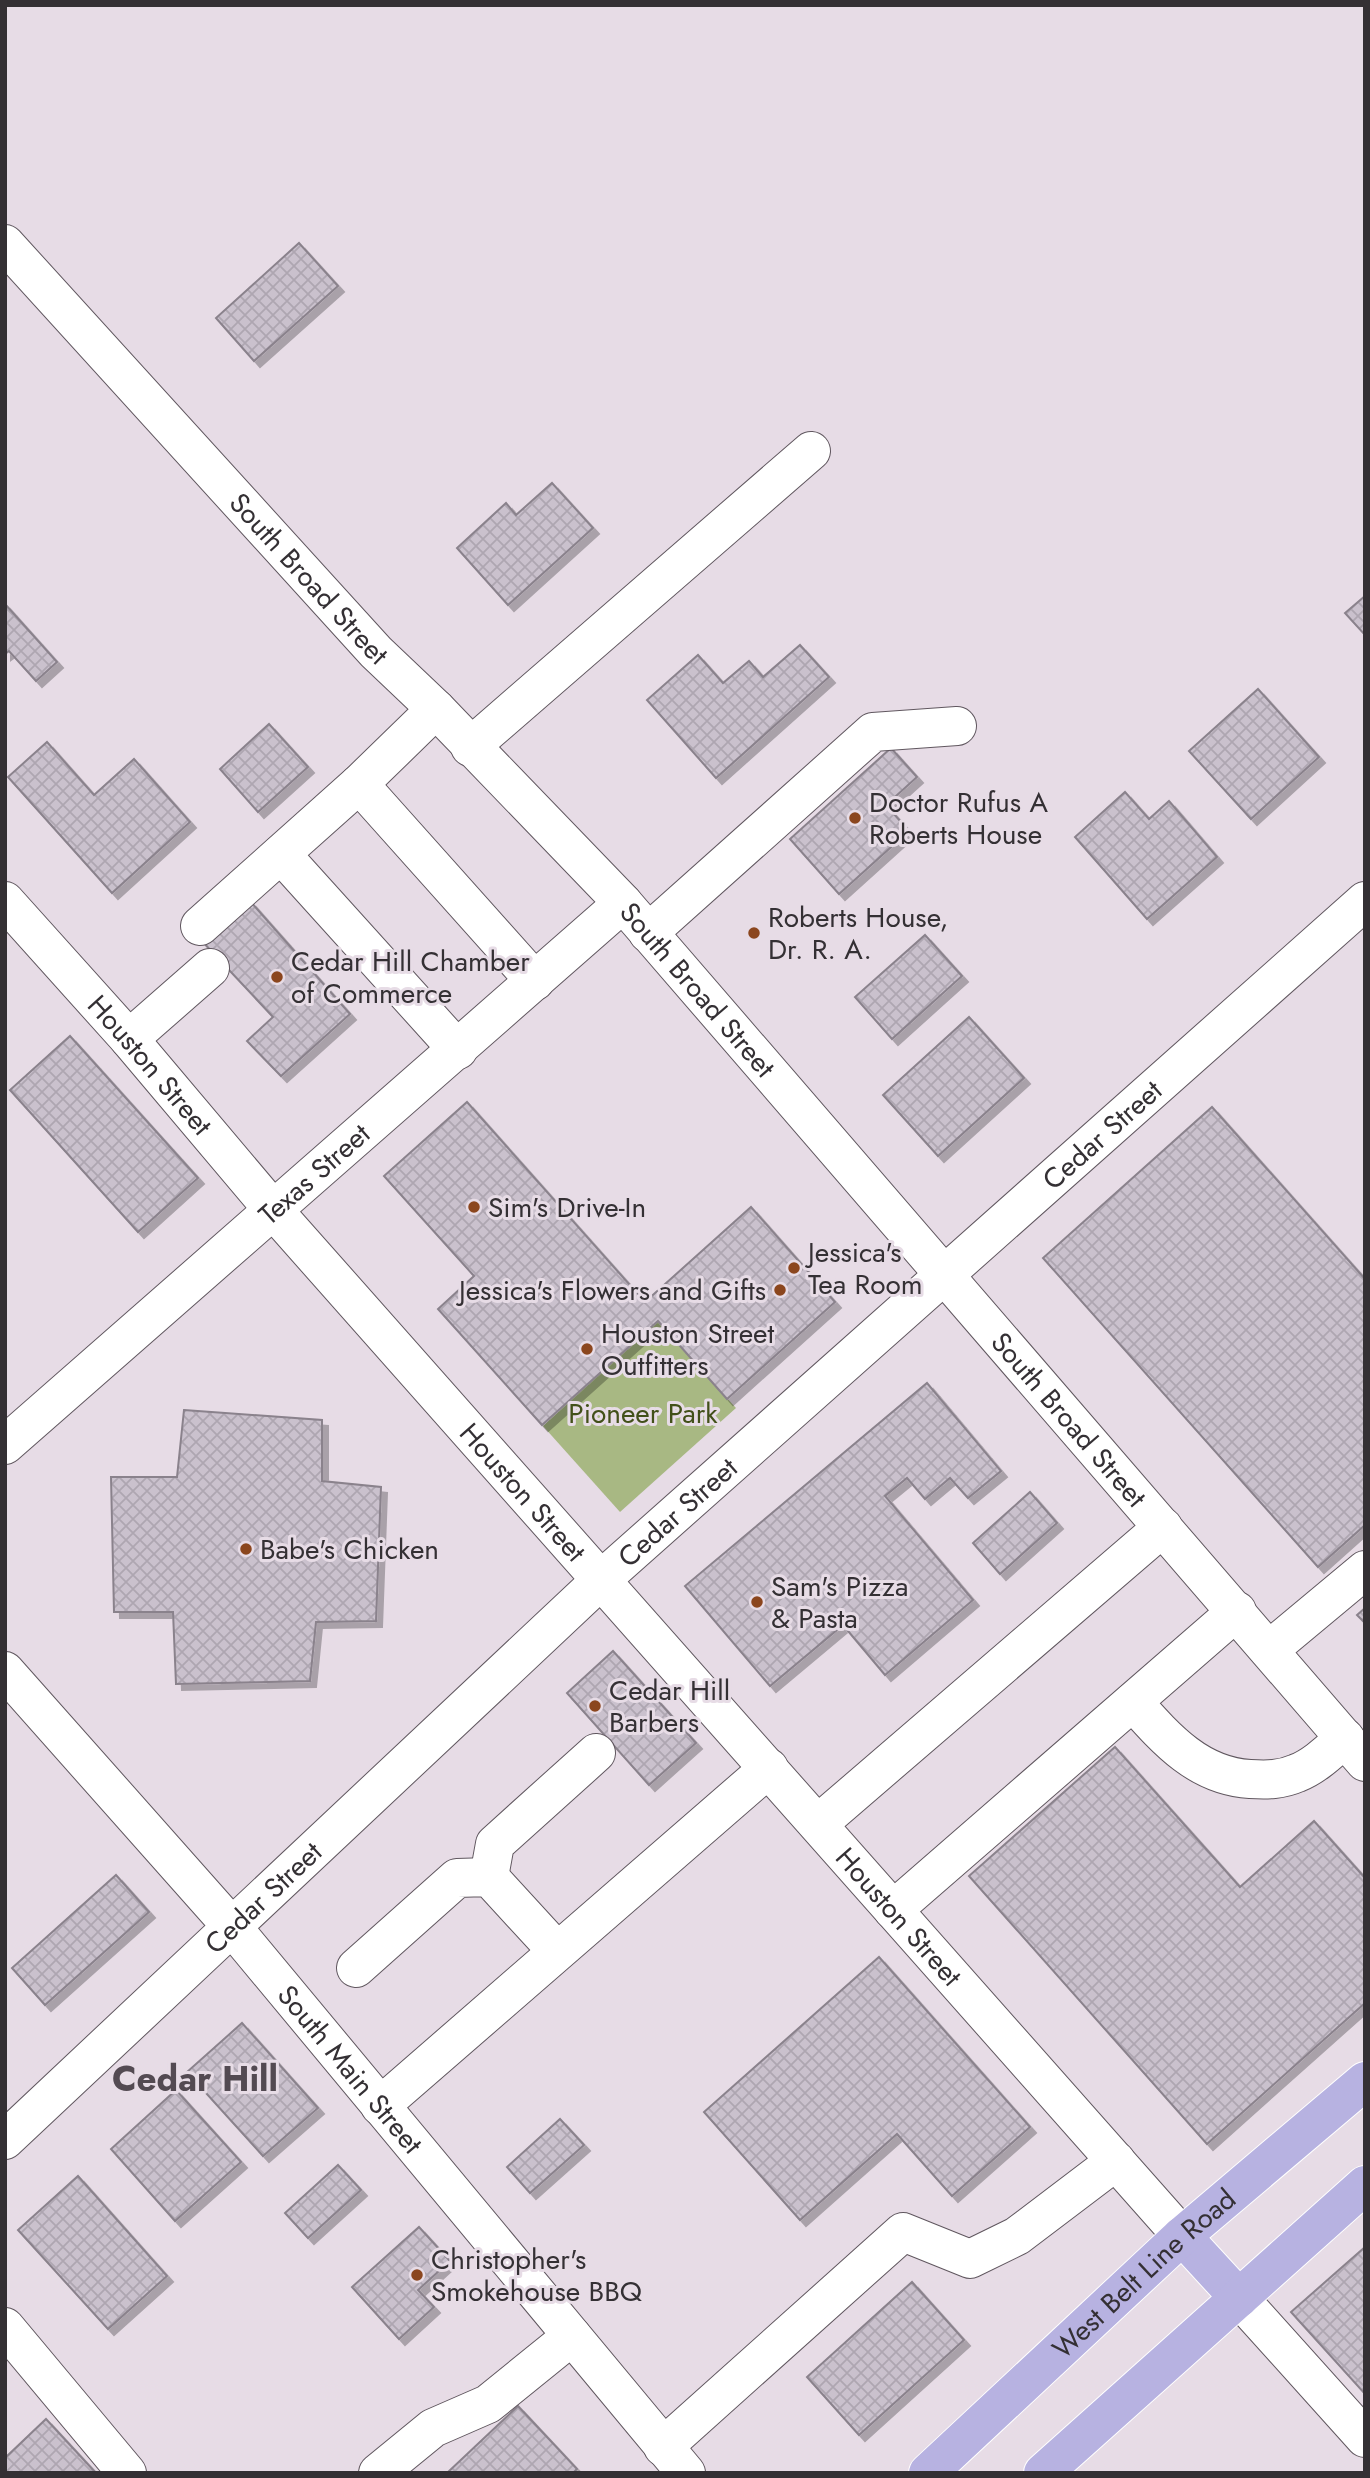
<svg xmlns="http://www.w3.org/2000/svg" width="1370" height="2478" font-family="Jost,sans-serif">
<defs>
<pattern id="building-cross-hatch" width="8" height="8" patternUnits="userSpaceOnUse" patternTransform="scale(1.75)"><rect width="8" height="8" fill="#cac1cd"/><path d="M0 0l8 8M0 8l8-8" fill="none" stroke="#aea6b1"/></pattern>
<filter id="shadow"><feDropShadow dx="6" dy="6" stdDeviation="0" flood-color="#0004"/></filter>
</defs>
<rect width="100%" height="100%" fill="#e7dce6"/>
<path fill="#a8b883" d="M657,1321l79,87 -116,104 -77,-86z"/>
<g fill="url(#building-cross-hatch)" stroke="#8a828c" stroke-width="2" filter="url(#shadow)">
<path d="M299,243l39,43 -84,75 -38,-43z"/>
<path d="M552,483l41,45 -85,77 -51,-57 49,-45 10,12z"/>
<path d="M1365,596v39l-20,-22z"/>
<path d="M5,604l52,58 -21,19 -27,-30 -4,3z"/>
<path d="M800,645l29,32 -113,101 -69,-78 51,-45 25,28 26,-22 14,16z"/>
<path d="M1258,689l61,68 -68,62 -62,-68z"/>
<path d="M269,724l39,43 -50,45 -38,-43z"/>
<path d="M47,742l47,53 40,-36 56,63 -78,71 -104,-116z"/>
<path d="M891,748l26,29 -31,28 23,26 -70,63 -49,-55z"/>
<path d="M1125,792l24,27 20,-18 48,56 -70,62 -72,-82z"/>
<path d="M250,901l100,113 -69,62 -34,-35 26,-24 -72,-77z"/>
<path d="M925,935l37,41 -70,63 -37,-42z"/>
<path d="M969,1017l55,61 -86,78 -55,-61z"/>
<path d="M70,1036l128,142 -60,54 -128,-142z"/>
<path d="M467,1102l178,200 106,-95 84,95 -108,97 -69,-78 -116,104 -104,-116 36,-33 -90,-100z"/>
<path d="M1212,1107l153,172v246l-47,42 -275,-309z"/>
<path d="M927,1383l74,88 -33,27 -18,-20 -25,21 -18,-21 -22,18 88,104 -88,75 -42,-50 -73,61 -85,-100z"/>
<path d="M184,1410l138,10v61l59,6 -5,134 -60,1 -6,59 -134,3 -3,-72h-59l-3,-135h66z"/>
<path d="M1030,1492l27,31 -57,51 -27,-31z"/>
<path d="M1365,1608v15l-8,-8z"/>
<path d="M613,1651l83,92 -47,42 -82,-92z"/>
<path d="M1115,1747l125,140 74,-66 51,57v125l-158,141 -238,-268z"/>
<path d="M116,1875l33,37 -104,93 -33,-37z"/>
<path d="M879,1957l151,170 -78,69 -55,-62 -97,86 -96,-108z"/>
<path d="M242,2023l76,85 -55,48 -76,-84z"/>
<path d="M176,2090l65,72 -66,59 -64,-72z"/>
<path d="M560,2119l24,26 -54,48 -23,-26z"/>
<path d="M338,2165l23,25 -53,48 -23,-25z"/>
<path d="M78,2176l89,100 -59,53 -90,-99z"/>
<path d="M419,2227l31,34 -32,29 16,17 -35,32 -47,-52z"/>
<path d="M1365,2247v147l-74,-82z"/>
<path d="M912,2282l52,58 -105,95 -52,-58z"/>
<path d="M518,2406l59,63 -4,4h-126z"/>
<path d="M46,2419l50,54h-91v-15z"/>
</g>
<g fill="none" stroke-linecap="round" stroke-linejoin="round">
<g stroke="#60575f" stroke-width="40">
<g id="minor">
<path id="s1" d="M5,244l371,408 60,57 187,194 742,859"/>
<path d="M470,747l341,-296"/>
<path d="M359,784l176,197"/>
<path d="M281,854l177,196"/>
<path id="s2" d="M5,901l124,138 146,173 907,1024"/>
<path d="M200,926l159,-142 77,-75"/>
<path d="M648,933l225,-201 84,-6"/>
<path d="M129,1039l81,-71"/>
<path id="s3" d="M5,1445l618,-542"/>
<path d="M1269,1650l96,-80"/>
<path id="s4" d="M5,1671l228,257 453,545"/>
<path d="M1133,1702c33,37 65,74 117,77 17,1 31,1 47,-6 18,-7 33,-22 48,-35"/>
<path d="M818,1824l345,-297"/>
<path d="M489,1877l6,-33 101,-91"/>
<path d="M893,1910l344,-299"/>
<path d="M356,1968l101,-90 32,-1 68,74"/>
<path d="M380,2106l389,-338"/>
<path id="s5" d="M5,2140l597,-561 763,-678"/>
<path d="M1239,2298l126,140"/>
<path d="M5,2327l122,146"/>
<path d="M663,2447l240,-215 67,27 47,-23 99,-75"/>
<path d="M378,2473l55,-45 55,-24 84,-68"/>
</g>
</g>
<g stroke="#fff" stroke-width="40">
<g id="major">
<path d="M1182,2236l57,62"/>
<path id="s6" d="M928,2473l254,-237 183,-155"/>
<path d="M1043,2473l322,-288"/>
</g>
</g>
<use href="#minor" stroke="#fff" stroke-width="38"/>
<use href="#major" stroke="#b7b2e1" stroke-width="38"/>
</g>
<g fill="#8b461e" stroke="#e7dce6" stroke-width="2.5">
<circle cx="855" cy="818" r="7"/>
<circle cx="754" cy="933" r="7"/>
<circle cx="277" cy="977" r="7"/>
<circle cx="474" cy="1207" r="7"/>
<circle cx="794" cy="1268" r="7"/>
<circle cx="780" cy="1290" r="7"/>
<circle cx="587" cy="1349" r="7"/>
<circle cx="246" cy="1549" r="7"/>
<circle cx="757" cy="1602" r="7"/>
<circle cx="595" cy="1706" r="7"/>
<circle cx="417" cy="2275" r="7"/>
</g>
<g text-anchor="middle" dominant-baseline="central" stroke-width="6" stroke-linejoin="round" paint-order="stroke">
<g font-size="28" fill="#343034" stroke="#e7dce6">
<text stroke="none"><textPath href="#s1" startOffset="452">South Broad Street</textPath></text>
<text stroke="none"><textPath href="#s1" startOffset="1018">South Broad Street</textPath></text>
<text stroke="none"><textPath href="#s2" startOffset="219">Houston Street</textPath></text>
<text stroke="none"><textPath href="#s5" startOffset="1488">Cedar Street</textPath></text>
<text stroke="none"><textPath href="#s3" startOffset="411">Texas Street</textPath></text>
<text stroke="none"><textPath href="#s1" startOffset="1586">South Broad Street</textPath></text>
<text stroke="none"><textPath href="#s2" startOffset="786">Houston Street</textPath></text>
<text stroke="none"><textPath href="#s5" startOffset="920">Cedar Street</textPath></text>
<text stroke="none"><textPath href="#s5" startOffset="354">Cedar Street</textPath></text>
<text stroke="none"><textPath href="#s2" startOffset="1353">Houston Street</textPath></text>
<text stroke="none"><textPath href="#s4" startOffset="527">South Main Street</textPath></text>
<text stroke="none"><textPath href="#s6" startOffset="294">West Belt Line Road</textPath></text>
</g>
<g font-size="28" fill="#343034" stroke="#e7dce6" text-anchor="start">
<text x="869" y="802">Doctor Rufus A<tspan x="869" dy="32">Roberts House</tspan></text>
<text x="768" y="917">Roberts House,<tspan x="768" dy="32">Dr. R. A.</tspan></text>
<text x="291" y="961">Cedar Hill Chamber<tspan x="291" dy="32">of Commerce</tspan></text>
<text x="488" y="1207">Sim's Drive-In</text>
<text x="808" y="1252">Jessica's<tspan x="808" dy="32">Tea Room</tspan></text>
<text x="766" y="1290" text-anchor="end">Jessica's Flowers and Gifts</text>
<text x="601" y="1333">Houston Street<tspan x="601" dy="32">Outfitters</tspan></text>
<text x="260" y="1549">Babe's Chicken</text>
<text x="771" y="1586">Sam's Pizza<tspan x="771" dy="32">&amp; Pasta</tspan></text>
<text x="609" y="1690">Cedar Hill<tspan x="609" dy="32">Barbers</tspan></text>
<text x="431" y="2259">Christopher's<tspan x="431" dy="32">Smokehouse BBQ</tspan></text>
</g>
<g font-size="28" fill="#425019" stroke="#e7dce6">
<text x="643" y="1413">Pioneer Park</text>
</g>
<g font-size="35" font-weight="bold" fill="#534a52" stroke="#e7dce6">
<text x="195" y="2079">Cedar Hill</text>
</g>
</g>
<rect width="1370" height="2478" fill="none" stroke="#343034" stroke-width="14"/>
</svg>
